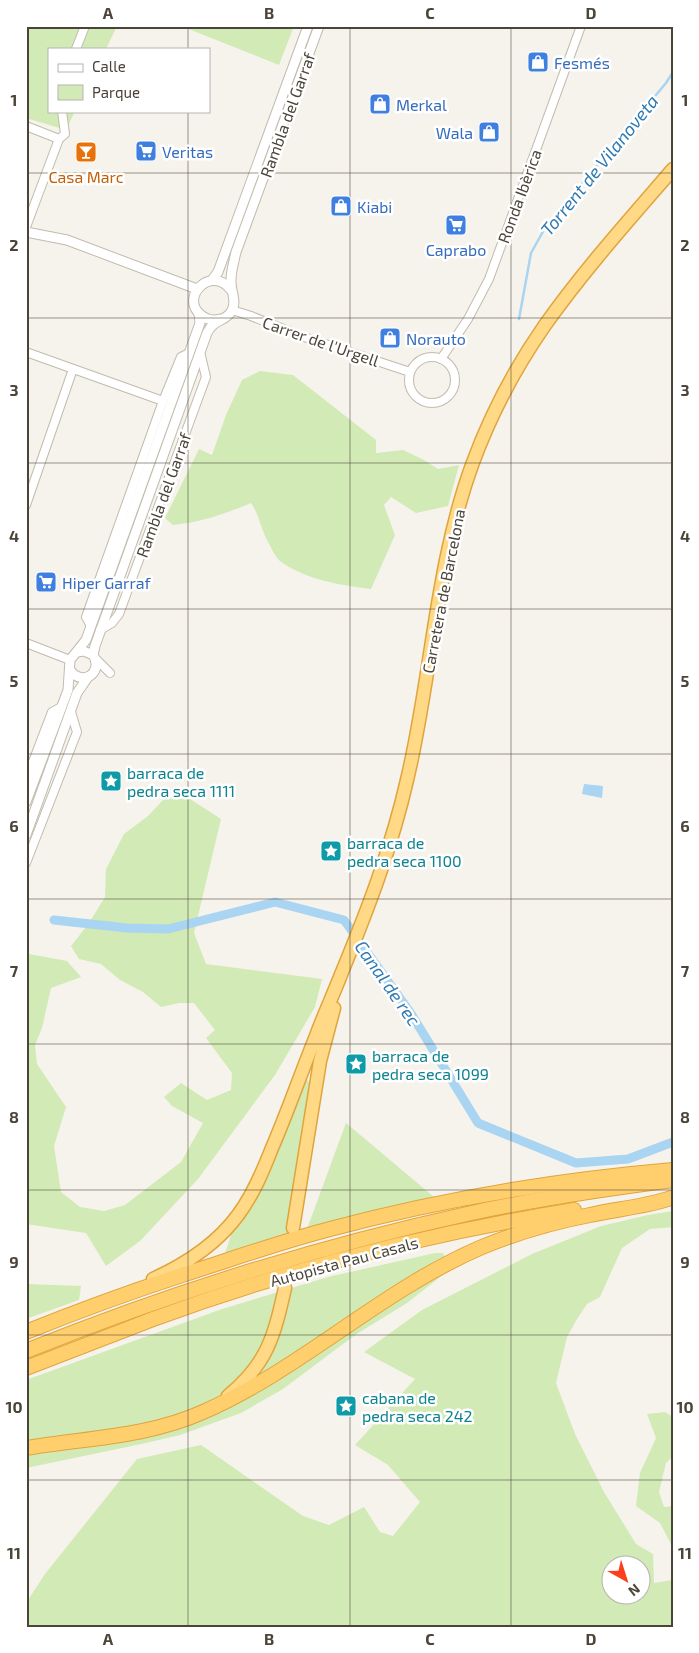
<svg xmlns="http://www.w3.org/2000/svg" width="699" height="1653" font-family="'Exo 2',sans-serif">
<rect width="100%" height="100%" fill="#f6f3ec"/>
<g fill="#d2eab5" fill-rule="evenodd">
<path d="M26,26h91l-11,23h-57v62h26l-9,19 -40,-12z"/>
<path d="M181,26h113l-15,39z"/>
<path d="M260,371l33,4 83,65v13l27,-3 21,10 14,9 21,-4 -11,41 -32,7 -25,-16 -7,8 11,30 -24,54c-31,-4 -65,-9 -91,-28 -5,-4 -9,-14 -12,-19 -7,-13 -9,-27 -17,-39 -29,12 -46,18 -78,22l-8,-7 34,-69 13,6 14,-40 16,-35z"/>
<path d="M165,798l25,1 31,20 -27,114 12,31 116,15 -7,28 -40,68 -77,104 -58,62 -34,25 -20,-33 -60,-9v-260l3,-10 38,7 14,16 -30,11 -9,40 -7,17 2,19 29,43 -12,39 7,46 19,15 24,4 21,-6 56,-43 22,-39 -31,-17 -8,-9 17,-14 26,17 24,-10 1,-17 -26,-35 9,-8 -21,-27h-15l-18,4 -18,-15 -23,-12 -19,-16 -22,-5 -8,-13 18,-23 16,-26 1,-28 18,-35 24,-18z"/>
<path d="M306,1078l5,7 -10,46 -14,104 -62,19 8,-26 20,-26 25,-50z"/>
<path d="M346,1123l88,74 -127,32z"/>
<path d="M673,1211v16l-23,2 -28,19 -22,49 -13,7 -10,15 -10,18 -11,46 19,51 29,58 32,52 17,10 1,29 19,-3v47h-647v-24l19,-29 92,-115 64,-14 102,71 26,9 35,-18 16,25 13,4 27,-34 -32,-37 -33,-20 60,-66 -51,-27 58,-42 110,-56 69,-28 47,-11zM612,1566h30v30h-30z"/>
<path d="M435,1253h8l6,13 -5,8 -37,29 -52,32 -72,54 -42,24 -61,22 -34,8 -120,25v-88l196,-71 106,-32z"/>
<path d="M26,1284l55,2 -2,14 -53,19z"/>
<path d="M665,1412l8,5v39l-7,7 -7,29 5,15 9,-1v42l-13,-25 -24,-17 4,-33 16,-35 -9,-24z"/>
</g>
<path fill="#a9d4f2" d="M584,784l19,2 -1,12 -20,-4z"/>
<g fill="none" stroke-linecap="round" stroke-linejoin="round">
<path stroke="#a9d4f2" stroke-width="2.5" d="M519,319l12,-66 14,-25 121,-145 7,-11"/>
<path stroke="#a9d4f2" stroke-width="9" d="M54,920l73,8 41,1 107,-27 69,18 66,92 68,111 98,40 52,-4 45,-17"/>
<g stroke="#c2bbae" stroke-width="10">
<g id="minor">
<path d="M76,49l9,-23"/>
<path d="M26,126l33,13"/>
<path d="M59,139l6,-5 -3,-23"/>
<path d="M26,227l33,-88"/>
<path d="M232,310l19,6 47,19 112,37"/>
<path d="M26,352l137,49"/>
<circle cx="432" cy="380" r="23"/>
<path d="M441,359l27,-40 21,-40 92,-253"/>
<path d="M26,505l47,-136"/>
<path d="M91,626l-5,-9 77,-216 18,-44 8,-4"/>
<path d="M100,630l12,-7 7,-9 87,-237 -6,-25"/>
<path d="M26,643l44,17"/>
<path d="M96,659l14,14"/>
<path d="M26,780l26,-68 9,-5"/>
<path d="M26,863l51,-131 -6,-20"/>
</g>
</g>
<g stroke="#c2bbae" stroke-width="11">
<g id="tertiary">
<path d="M26,232l41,8 130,49"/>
<path d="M212,280l6,-8 90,-246"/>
<path d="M220,319c-7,2 -13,1 -19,-4 -22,-17 10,-51 30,-25"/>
<path d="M93,655l2,-9 112,-313c7,-14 17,-11 24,-21 7,-11 -1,-21 0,-32 0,-9 3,-19 5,-28l83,-226"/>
<path d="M70,670c12,17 34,3 23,-15l-9,-4 -7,1"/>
<path d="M26,802l42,-112 2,-30 16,-20 114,-317 -1,-9"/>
<path d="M26,835l51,-142 11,-16"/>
</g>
</g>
<g stroke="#e0a43c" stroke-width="15">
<g id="trunk">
<path d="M293,1228l27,-167 14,-53"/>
<path d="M153,1279c33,-15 63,-34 85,-64 15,-20 25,-44 34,-67 16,-37 29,-75 44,-112 8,-22 18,-43 26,-64 26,-63 50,-126 65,-192 25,-104 28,-213 65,-315 18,-49 43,-97 73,-140 39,-55 84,-105 128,-156"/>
<path d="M228,1396c40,-33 46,-60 57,-108"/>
</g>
</g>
<g stroke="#e0a43c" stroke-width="16">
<g id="motorway">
<path d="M26,1332c52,-21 104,-40 156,-57 50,-16 98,-33 148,-46 112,-30 227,-49 343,-59"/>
<path d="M26,1351c144,-58 290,-104 441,-137 68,-15 137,-25 206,-34"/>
<path d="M26,1368c42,-16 85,-33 127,-49 136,-50 279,-86 421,-109"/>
<path d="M26,1448c59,-10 122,-11 177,-36 99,-43 178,-122 279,-165 34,-14 71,-25 108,-32 27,-6 54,-8 81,-17"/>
</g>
</g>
<use href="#minor" stroke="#fff" stroke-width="8"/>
<use href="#tertiary" stroke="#fff" stroke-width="9"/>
<use href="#trunk" stroke="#ffd985" stroke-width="12"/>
<use href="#motorway" stroke="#ffcf6e" stroke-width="14"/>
</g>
<path fill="none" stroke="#4b4439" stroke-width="1" stroke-opacity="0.55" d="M188,26v23M350,26v1601M511,26v1601M188,111v1516M26,173h647M26,318h647M26,463h647M26,609h647M26,754h647M26,899h647M26,1044h647M26,1190h647M26,1335h647M26,1480h647"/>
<defs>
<g id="shop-square" transform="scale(1.125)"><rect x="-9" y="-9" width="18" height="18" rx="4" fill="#3f7fe0" stroke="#fff"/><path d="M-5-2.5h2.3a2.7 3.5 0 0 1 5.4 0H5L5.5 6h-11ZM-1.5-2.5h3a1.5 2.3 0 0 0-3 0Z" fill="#fff"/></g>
<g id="supermarket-square" transform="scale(1.125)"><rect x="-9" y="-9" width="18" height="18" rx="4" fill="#3f7fe0" stroke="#fff"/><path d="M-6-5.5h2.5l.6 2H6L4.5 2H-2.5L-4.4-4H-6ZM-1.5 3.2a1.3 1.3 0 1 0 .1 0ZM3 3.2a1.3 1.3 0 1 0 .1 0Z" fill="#fff"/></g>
<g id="bar-square" transform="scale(1.125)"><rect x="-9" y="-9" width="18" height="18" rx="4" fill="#e8710a" stroke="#fff"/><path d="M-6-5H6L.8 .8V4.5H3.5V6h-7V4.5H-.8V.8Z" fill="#fff"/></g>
<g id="sight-square" transform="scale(1.125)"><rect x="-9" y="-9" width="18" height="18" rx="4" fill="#0f9aa8" stroke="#fff"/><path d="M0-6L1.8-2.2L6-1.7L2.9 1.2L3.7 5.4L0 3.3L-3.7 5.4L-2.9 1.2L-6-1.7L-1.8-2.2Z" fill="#fff"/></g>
</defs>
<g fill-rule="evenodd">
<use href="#shop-square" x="538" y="62"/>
<use href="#shop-square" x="380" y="104"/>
<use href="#shop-square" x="489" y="132"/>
<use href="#supermarket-square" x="146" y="151"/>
<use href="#bar-square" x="86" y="152"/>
<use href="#shop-square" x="341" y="206"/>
<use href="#supermarket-square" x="456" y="225"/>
<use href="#shop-square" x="390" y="338"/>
<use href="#supermarket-square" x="46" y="582"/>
<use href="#sight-square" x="111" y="781"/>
<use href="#sight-square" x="331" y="851"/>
<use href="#sight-square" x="356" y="1064"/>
<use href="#sight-square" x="346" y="1406"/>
</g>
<g text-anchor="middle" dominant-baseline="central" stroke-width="5" stroke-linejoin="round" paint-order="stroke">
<g font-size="16" fill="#366cbe" stroke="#fff" text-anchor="start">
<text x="554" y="62">Fesmés</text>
<text x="396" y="104">Merkal</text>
<text x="473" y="132" text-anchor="end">Wala</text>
<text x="162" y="151">Veritas</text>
<text x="357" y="206">Kiabi</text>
<text x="456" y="249" text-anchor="middle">Caprabo</text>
<text x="406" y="338">Norauto</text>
<text x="62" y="582">Hiper Garraf</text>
</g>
<g font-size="16" fill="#4b4439" stroke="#fff">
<text transform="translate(287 115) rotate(-70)">Rambla del Garraf</text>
<text transform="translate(519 196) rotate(-70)">Ronda Ibèrica</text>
<text transform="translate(321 341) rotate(19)">Carrer de l'Urgell</text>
<text transform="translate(163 495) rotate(-70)">Rambla del Garraf</text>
<text transform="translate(443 591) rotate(-79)">Carretera de Barcelona</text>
<text transform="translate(344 1261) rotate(-15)">Autopista Pau Casals</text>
</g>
<g font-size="16" fill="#c56008" stroke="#fff">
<text x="86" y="176">Casa Marc</text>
</g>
<g font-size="16" fill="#0d838f" stroke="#fff" text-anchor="start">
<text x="127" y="772">barraca de<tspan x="127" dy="18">pedra seca 1111</tspan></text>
<text x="347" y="842">barraca de<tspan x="347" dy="18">pedra seca 1100</tspan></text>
<text x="372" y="1055">barraca de<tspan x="372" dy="18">pedra seca 1099</tspan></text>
<text x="362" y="1397">cabana de<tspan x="362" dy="18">pedra seca 242</tspan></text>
</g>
<g font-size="18" font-style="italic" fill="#2e7ab2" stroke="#fff">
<text transform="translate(599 165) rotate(-51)">Torrent de Vilanoveta</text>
<text transform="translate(388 983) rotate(55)">Canal de rec</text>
</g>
</g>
<rect width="699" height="1653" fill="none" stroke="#ffffff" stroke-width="55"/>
<rect x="48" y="48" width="162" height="65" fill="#ffffff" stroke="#b7b4b0"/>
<rect x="58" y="64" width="25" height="8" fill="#ffffff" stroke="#b7b4b0"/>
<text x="92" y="72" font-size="15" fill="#4b4439">Calle</text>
<rect x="58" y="85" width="25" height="15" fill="#d2eab5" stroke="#b7b4b0"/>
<text x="92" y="98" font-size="15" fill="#4b4439">Parque</text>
<g transform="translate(626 1580) rotate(141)"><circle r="24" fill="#ffffff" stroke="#b7b4b0"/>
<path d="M0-4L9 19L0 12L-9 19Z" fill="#fc3f1d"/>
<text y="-8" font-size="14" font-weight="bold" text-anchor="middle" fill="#4b4439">N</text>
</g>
<rect x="28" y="28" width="644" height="1598" fill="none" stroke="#4b4439" stroke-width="2"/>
<g font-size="16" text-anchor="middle" font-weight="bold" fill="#4b4439">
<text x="108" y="19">A</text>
<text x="269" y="19">B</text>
<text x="430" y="19">C</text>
<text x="591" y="19">D</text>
<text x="14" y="106">1</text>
<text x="685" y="106">1</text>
<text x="14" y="251">2</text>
<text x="685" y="251">2</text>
<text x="14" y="396">3</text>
<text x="685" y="396">3</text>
<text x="14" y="542">4</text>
<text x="685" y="542">4</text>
<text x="14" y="687">5</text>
<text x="685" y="687">5</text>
<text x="14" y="832">6</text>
<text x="685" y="832">6</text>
<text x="14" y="977">7</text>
<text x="685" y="977">7</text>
<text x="14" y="1123">8</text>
<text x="685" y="1123">8</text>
<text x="14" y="1268">9</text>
<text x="685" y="1268">9</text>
<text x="14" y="1413">10</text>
<text x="685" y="1413">10</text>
<text x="14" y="1559">11</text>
<text x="685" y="1559">11</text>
<text x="108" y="1645">A</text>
<text x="269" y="1645">B</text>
<text x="430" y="1645">C</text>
<text x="591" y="1645">D</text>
</g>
</svg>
